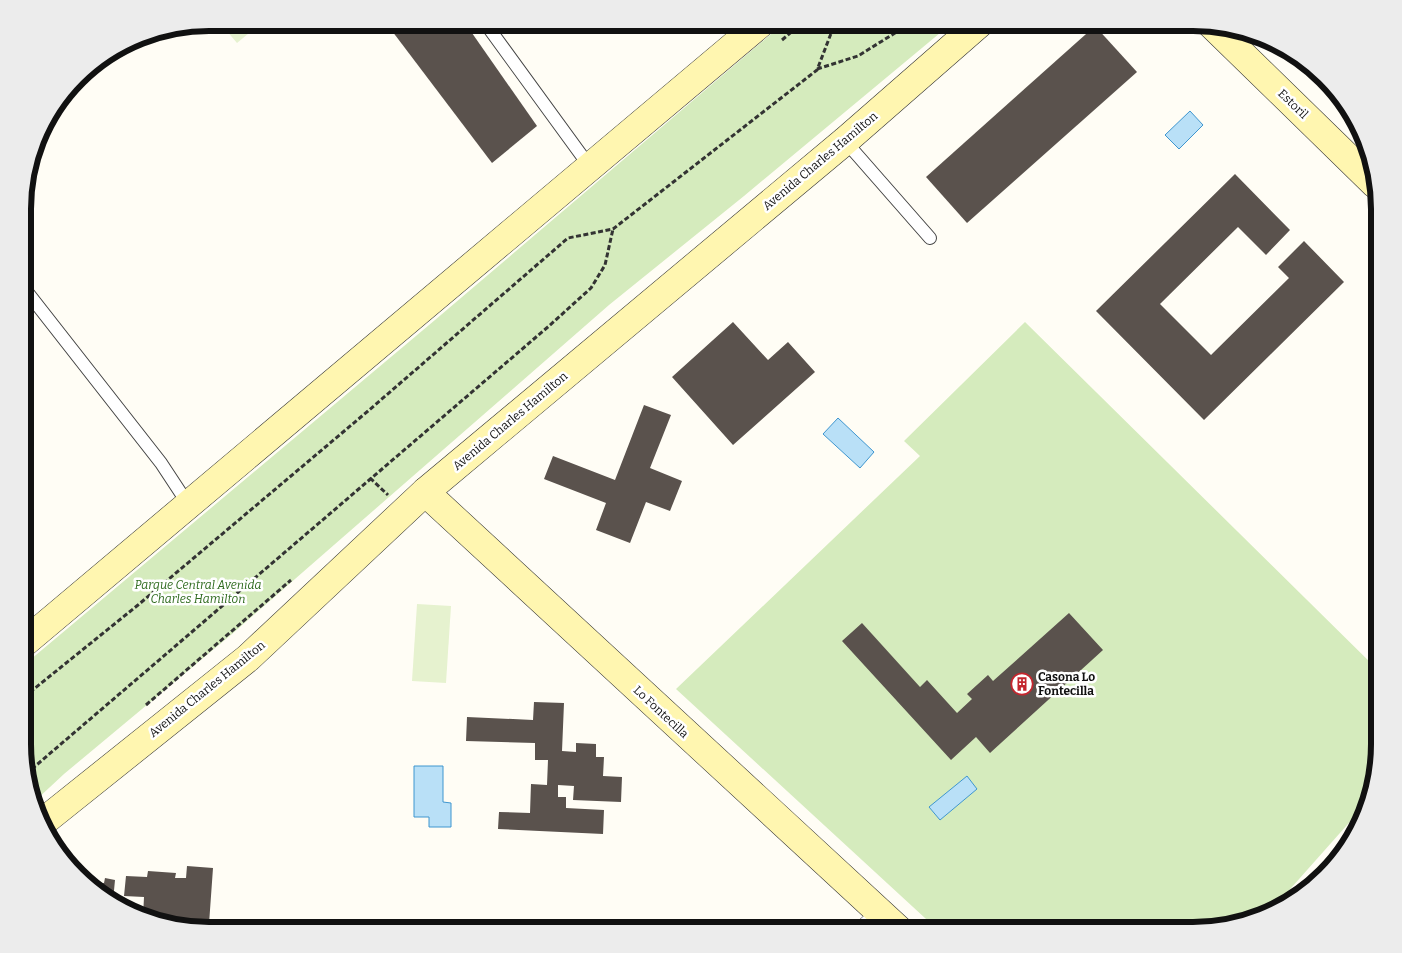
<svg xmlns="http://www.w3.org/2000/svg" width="1402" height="953" font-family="Bitter,serif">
<rect width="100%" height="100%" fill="#fffdf5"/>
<g fill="#d5ebbd">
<path d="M784,23h168l-208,173 -135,109 -377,329 -168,140 -29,27 -11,-33v-103l411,-345z"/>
<path d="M1025,322l354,349v85l-8,42 -102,115 -76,17h-255l-262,-241 244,-233 -16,-15z"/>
</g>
<g fill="#e6f2cf">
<path d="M220,23h41l-24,20z"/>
<path d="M417,604l34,2 -5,77 -34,-2z"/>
</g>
<g fill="#b9e0f7" stroke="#3f96cf">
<path d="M1190,111l13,14 -24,24 -14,-14z"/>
<path d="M838,418l36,34 -14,16 -37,-34z"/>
<path d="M414,766h29v36l8,1v24h-22v-10h-15z"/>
<path d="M967,776l10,13 -37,31 -11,-13z"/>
</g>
<g fill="#5a524d">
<path d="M386,23h79l72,103 -45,37z"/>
<path d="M1095,26l42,46 -170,151 -41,-46z"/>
<path d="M1235,174l55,56 -24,25 -28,-28 -78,77 51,51 78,-77 -11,-11 26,-26 40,41 -140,138 -108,-109z"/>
<path d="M733,322l35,38 20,-18 27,30 -82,73 -61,-68z"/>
<path d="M644,405l27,10 -21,53 32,13 -12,30 -24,-9 -16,41 -34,-13 10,-27 -62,-24 9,-23 62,24z"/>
<path d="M1069,613l34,37 -113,103 -14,-16 -25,23 -109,-119 20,-18 58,64 7,-7 30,33 15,-14 -5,-5 21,-19 5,6z"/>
<path d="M534,702l30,1 -2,48 14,1v-9l20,1v13h8l-1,19 19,1 -1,25 -48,-2 1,-14 -16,-1v12h8v11l38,2 -1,24 -105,-5 1,-17 31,1 1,-29 16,1 1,-25h-13v-17l-69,-2 1,-24 66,3z"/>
<path d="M187,866l26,2 -4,56 -60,-4 -6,-3 1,-20 -20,-1 2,-20 21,1 1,-6 28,2 -1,5h11z"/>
<path d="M105,878l10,2 -2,21 -17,-9 -9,-10 17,1z"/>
</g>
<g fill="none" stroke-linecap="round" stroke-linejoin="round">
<g stroke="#444" stroke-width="14">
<g id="lane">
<path d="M488,27l102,140"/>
<path d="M845,141l85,97"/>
<path d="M24,288l137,175 27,41"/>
</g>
</g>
<g stroke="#444" stroke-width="26">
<path id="street" d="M867,930l16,-14"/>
</g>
<g stroke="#333" stroke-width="29">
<g id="secondary">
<path d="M1211,24l164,160"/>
<path d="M425,492l474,438"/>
<path d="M24,643l737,-620"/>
<path d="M43,822l205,-164 177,-166 420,-351 135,-118"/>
</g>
</g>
<g stroke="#333" stroke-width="3" stroke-dasharray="5 2.5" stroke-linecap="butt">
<path d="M782,40l20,-17"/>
<path d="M817,69l41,-13 53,-33"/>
<path d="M370,478l18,17"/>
<path d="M24,697l114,-92 230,-194 200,-173 45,-9 204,-159 18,-47"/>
<path d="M146,705l145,-125"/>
<path d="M26,774l523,-448 42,-38 14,-23 8,-36"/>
</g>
<use href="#lane" stroke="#fff" stroke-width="12"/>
<use href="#street" stroke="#fff" stroke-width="25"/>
<use href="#secondary" stroke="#fff6b0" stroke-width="28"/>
</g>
<defs>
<g id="building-ring" transform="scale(1.125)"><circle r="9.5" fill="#fff" stroke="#c4262e" stroke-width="1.5"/><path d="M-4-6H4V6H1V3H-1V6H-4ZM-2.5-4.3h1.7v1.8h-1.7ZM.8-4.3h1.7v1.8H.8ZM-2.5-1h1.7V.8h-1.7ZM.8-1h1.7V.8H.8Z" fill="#c4262e"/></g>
</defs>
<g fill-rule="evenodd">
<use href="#building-ring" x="1022" y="684"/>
</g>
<g text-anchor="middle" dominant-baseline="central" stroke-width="5" stroke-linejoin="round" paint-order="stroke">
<g font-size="12" fill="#111" stroke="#fff">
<text transform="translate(1293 104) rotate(44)">Estoril</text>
<text transform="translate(820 161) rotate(-40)">Avenida Charles Hamilton</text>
<text transform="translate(510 421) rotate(-40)">Avenida Charles Hamilton</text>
<text transform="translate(207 689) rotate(-39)">Avenida Charles Hamilton</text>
<text transform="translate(661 712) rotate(43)">Lo Fontecilla</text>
</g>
<g font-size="12" font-style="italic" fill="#2f6b1f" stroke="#fff">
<text x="198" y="585">Parque Central Avenida<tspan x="198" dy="14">Charles Hamilton</tspan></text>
</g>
<g font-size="12" font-weight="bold" fill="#111" stroke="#fff" text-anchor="start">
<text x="1038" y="677">Casona Lo<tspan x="1038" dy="14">Fontecilla</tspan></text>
</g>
</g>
<path d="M0 0H1402V953H0ZM209 31H1193A178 178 0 0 1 1371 209V744A178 178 0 0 1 1193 922H209A178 178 0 0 1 31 744V209A178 178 0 0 1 209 31Z" fill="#ececec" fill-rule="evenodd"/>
<path fill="none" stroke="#111" stroke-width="6" d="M209 31H1193A178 178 0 0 1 1371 209V744A178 178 0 0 1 1193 922H209A178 178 0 0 1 31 744V209A178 178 0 0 1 209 31Z"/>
</svg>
